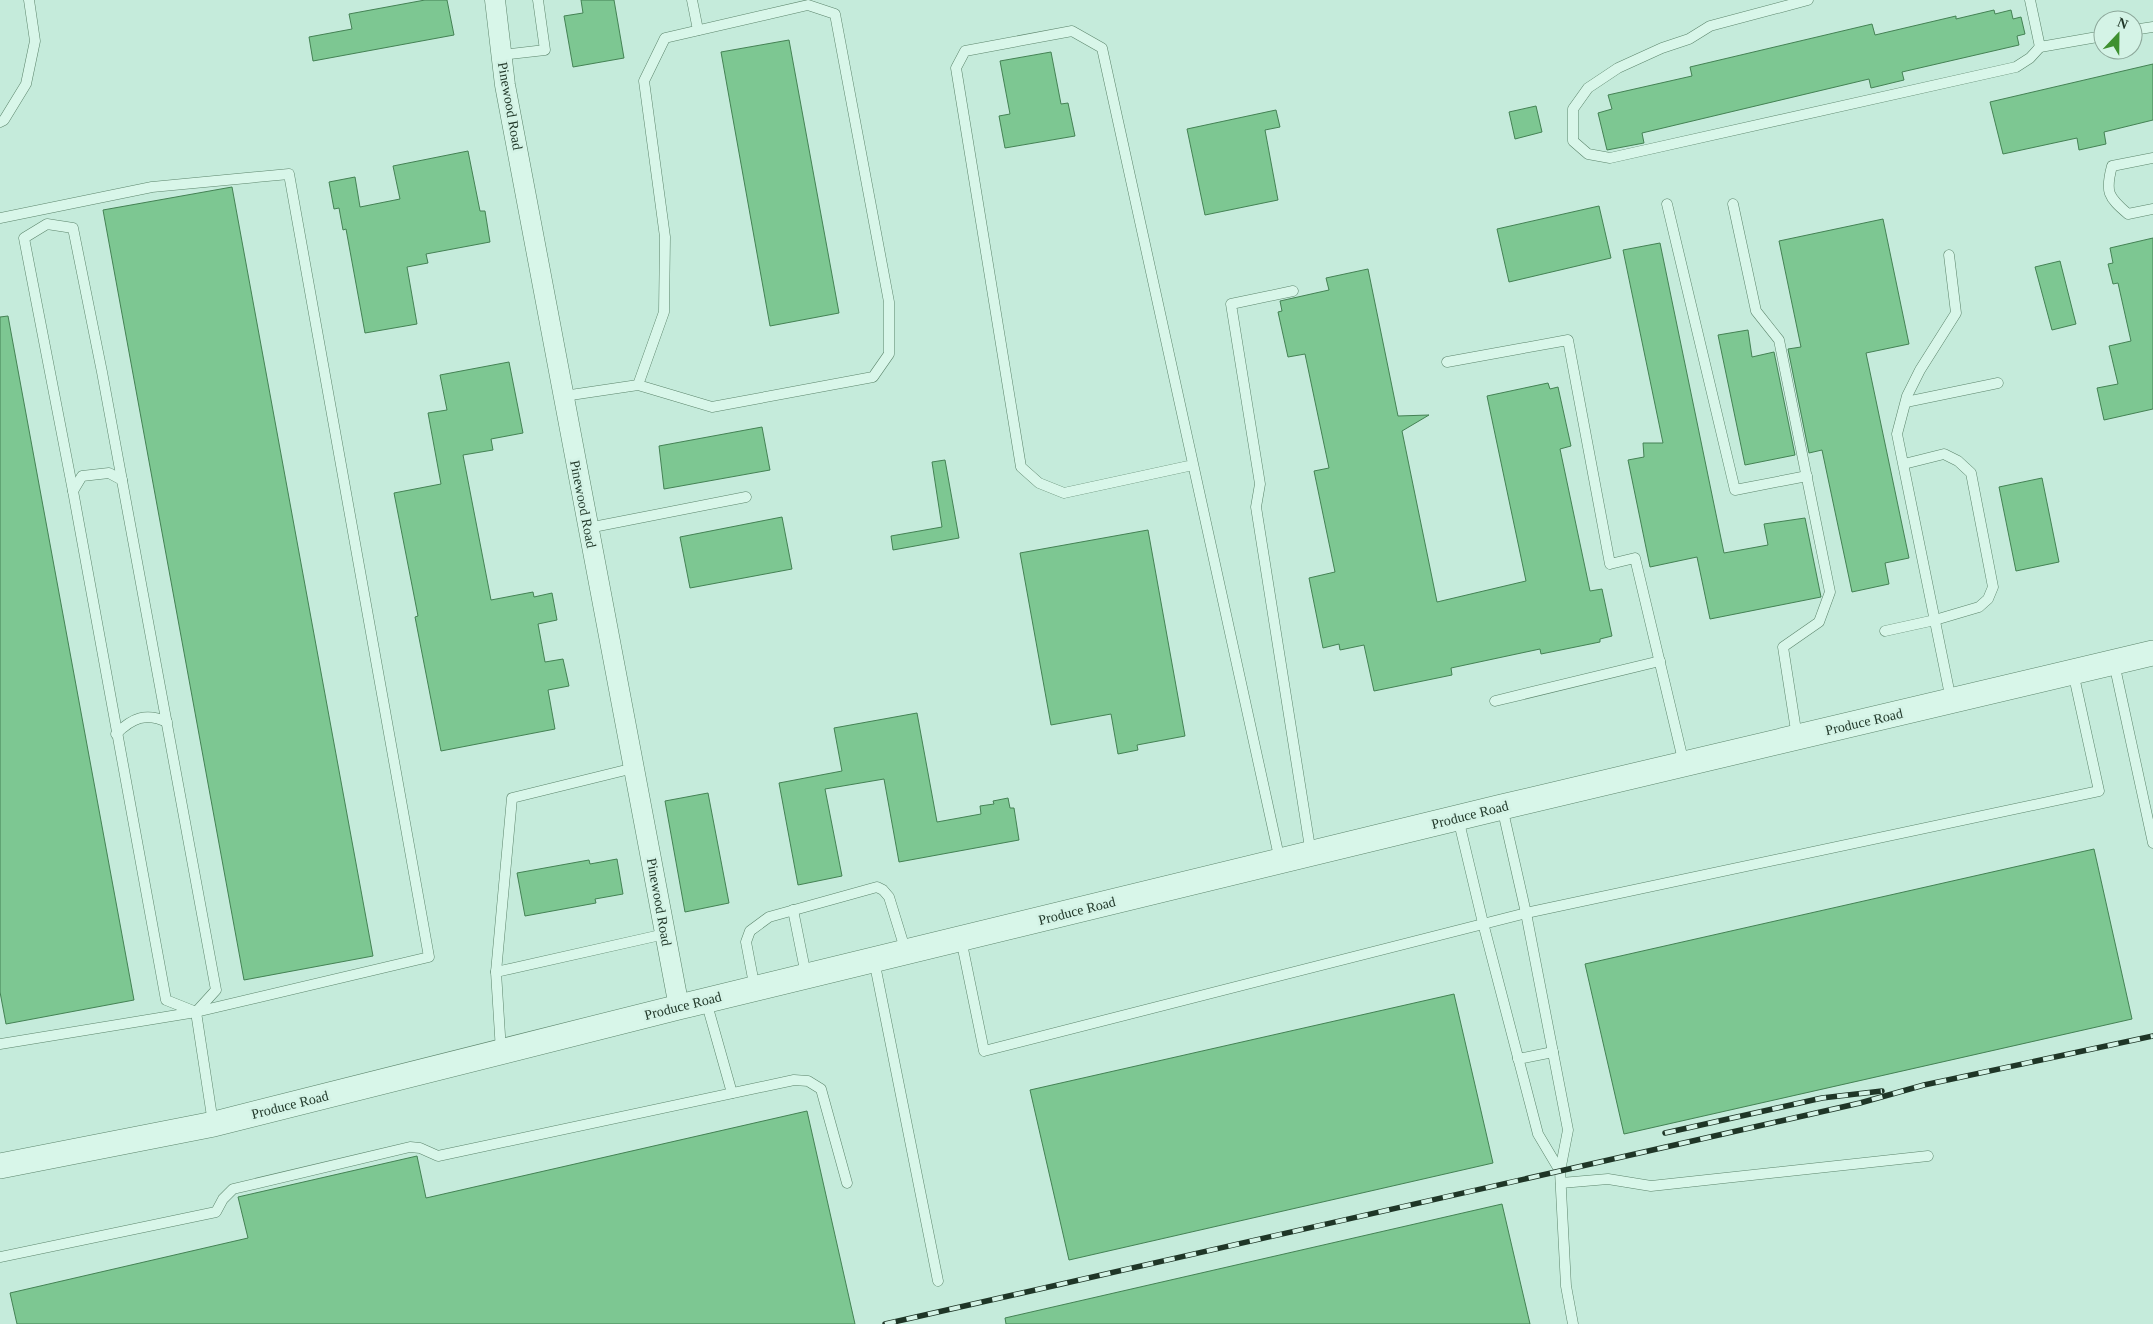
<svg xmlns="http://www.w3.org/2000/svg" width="2153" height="1324" font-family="'Times New Roman',serif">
<rect width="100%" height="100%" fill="#c5ebdb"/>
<g fill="#7dc792" stroke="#448254">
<path d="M425,0h22l7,35 -141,26 -4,-24 43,-8 -3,-15z"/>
<path d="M581,0h33l10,58 -51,9 -9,-51 19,-3z"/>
<path d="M1994,10l1,4 16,-4 2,9 8,-2 4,17 -8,2 2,9 -117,27 2,8 -33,8 -2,-9 -227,54 2,10 -37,7 -9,-37 14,-4 -4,-14 84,-19 -2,-9 182,-43 3,11 81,-19v3z"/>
<path d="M789,40l50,273 -69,13 -49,-274z"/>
<path d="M1051,52l10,52 7,-1 7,33 -70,12 -6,-32 11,-2 -10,-53z"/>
<path d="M2153,64v56l-49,12 2,12 -27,6 -2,-12 -74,16 -13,-52z"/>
<path d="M1536,106l6,26 -27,7 -6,-27z"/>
<path d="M1276,110l4,17 -15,3 13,70 -73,15 -18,-86z"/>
<path d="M468,151l12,60h5l5,31 -64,12 2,9 -21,4 10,57 -52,9 -19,-104 -3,1 -4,-22 -5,1 -5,-27 26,-5 5,30 40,-8 -7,-33z"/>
<path d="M232,187l141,769 -129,24 -141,-770z"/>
<path d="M1599,206l12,52 -102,24 -12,-53z"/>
<path d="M1883,219l26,125 -43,9 43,205 -24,5 4,21 -37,8 -30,-142 -13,3 -21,-104 13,-2 -22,-106z"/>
<path d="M2153,238v171l-49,11 -7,-32 21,-4 -9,-38 22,-5 -13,-58 -5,1 -5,-20 5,-1 -3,-15z"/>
<path d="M1660,243l64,310 44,-8 -4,-21 41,-6 16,79 -111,22 -13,-62 -47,10 -22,-107 16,-3 -1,-14h20l-40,-193z"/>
<path d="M2060,261l16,63 -24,6 -17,-63z"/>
<path d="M1368,269l30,147 31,-1 -27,16 35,171 89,-21 -39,-185 61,-13 2,6 8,-2 13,59 -11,3 30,142 12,-2 10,47 -12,3v3l-59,12 -1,-5 -89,19 1,7 -78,16 -10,-46 -24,5 -1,-6 -16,4 -14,-70 26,-6 -21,-101 15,-3 -24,-114 -17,3 -10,-45 4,-1 -2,-10 49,-11 -3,-12z"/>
<path d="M8,316l126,684 -128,24 -6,-32v-675z"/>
<path d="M1748,330l4,27 22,-5 21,103 -50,10 -27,-130z"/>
<path d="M509,362l14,71 -32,6 2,11 -30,5 28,145 42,-8 1,5 18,-4 5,27 -19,4 7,38 18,-3 6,27 -21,4 7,39 -114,22 -26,-134 3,-1 -24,-123 47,-9 -13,-71 19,-3 -7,-35z"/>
<path d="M762,427l8,43 -106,19 -5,-43z"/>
<path d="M945,460l14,78 -66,12 -2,-14 51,-9 -10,-65z"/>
<path d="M2042,478l17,84 -43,9 -17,-84z"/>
<path d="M782,517l10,52 -102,19 -10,-51z"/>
<path d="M1148,530l37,206 -48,9 1,5 -20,4 -7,-40 -60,11 -31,-172z"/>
<path d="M917,713l20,109 44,-8 -1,-8 14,-2 -1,-3 15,-3 2,10h4l5,32 -120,22 -15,-83 -59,10 17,87 -44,9 -19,-102 63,-12 -8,-43z"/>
<path d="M708,793l21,110 -44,9 -20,-111z"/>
<path d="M2094,849l38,170 -508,115 -39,-170z"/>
<path d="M617,859l6,35 -28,5 1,4 -71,13 -8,-43 72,-13 1,4z"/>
<path d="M1454,994l39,169 -424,97 -39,-170z"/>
<path d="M807,1111l48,213h-838l-7,-31 238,-55 -10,-41 179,-41 9,42z"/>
<path d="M1502,1204l28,120h-524l-1,-6z"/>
</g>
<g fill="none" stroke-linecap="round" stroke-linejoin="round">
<g stroke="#5c856c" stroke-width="11">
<g id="service">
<path d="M692,0l6,30"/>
<path d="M1808,0l-98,26 -21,13 -27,9 -44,20 -30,20 -15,21v32l15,13 22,4 406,-91 14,-9 10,-11"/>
<path d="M2030,0l10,47 63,-11"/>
<path d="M2133,30l20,-3"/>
<path d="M501,55l44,-5 -7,-50"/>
<path d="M0,122l4,-2 22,-36 9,-43 -6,-41"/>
<path d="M2153,158l-41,8c-7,26 -4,31 16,48l25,-5"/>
<path d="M1667,204l68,286 72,-14"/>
<path d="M1733,204l23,107 23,29 51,252 -11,30 -36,25 14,90"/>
<path d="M0,218l152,-31 137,-13 140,783 -233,55 17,111"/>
<path d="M1949,255l7,58 -36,57 -13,26 -10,38 54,266"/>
<path d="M1293,291l-62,13 29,180 -4,23 55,347"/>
<path d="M1447,362l121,-22 42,224 25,-6 49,206"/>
<path d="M564,396l74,-11 74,22 161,-30 16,-23v-52l-54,-288 -27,-9 -143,33 -21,43 21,156 -1,75 -26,73"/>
<path d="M1906,402l92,-19"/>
<path d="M1193,465l-129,28 -25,-10 -18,-16 -65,-399 9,-17 107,-20 30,17 178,813"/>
<path d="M73,491l9,-15 27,-3 13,7"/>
<path d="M588,528l158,-31"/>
<path d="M1885,631l50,-11 44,-13 9,-8 5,-12 -22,-114 -13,-12 -14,-7 -40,10"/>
<path d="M2114,663l39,180"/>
<path d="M1495,701l165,-40"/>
<path d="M116,734c16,-16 30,-22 51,-12"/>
<path d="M1502,807l24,106 42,217 -8,41 6,115 7,38"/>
<path d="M1458,818l25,105 55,211 22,37"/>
<path d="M793,910l13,65"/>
<path d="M961,939l23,112 542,-138 573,-122 -26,-119"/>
<path d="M874,960l64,321"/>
<path d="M496,972l16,-174 122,-30"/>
<path d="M755,989l-9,-47 4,-11 19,-14 108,-30 6,3 6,7 17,55"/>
<path d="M706,1001l26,92"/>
<path d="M0,1044l196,-32 20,-22 -114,-618 -29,-144 -26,-4 -23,14 49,253 93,509 30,12"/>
<path d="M501,1051l-5,-79 169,-38"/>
<path d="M1518,1059l35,-7"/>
<path d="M1561,1183l47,-4 43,7 277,-30"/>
<path d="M0,1257l216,-45 7,-13 10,-10 177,-42 10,1 18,8 356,-76 14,1 13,8 26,94"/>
</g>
</g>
<g stroke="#5c856c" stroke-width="21">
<path id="minor" d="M495,0l10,85 174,922"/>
</g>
<g stroke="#5c856c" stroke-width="26">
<path id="tertiary" d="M0,1166l214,-42 465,-117 823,-200 651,-154"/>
</g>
<use href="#service" stroke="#d8f6e9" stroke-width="10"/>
<use href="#minor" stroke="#d8f6e9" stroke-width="20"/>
<use href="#tertiary" stroke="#d8f6e9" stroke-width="25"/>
<g stroke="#1f3627" stroke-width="5.5">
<g id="rail">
<path d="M1665,1133l157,-35 60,-7"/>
<path d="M885,1324l975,-221 64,-18 229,-49"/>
</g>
</g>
<use href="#rail" stroke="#d4f3e6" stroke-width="4" stroke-dasharray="11" stroke-linecap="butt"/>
</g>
<g text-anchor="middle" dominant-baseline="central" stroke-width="5" stroke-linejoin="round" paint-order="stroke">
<g font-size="14" fill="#1f3627" stroke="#d4f3e6">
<text transform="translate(510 106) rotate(80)">Pinewood Road</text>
<text transform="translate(583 504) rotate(79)">Pinewood Road</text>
<text transform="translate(1864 722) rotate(-13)">Produce Road</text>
<text transform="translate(1470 815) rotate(-14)">Produce Road</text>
<text transform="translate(659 902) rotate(80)">Pinewood Road</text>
<text transform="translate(1077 911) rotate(-14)">Produce Road</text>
<text transform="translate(683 1006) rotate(-14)">Produce Road</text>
<text transform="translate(290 1105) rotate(-14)">Produce Road</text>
</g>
</g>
<g transform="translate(2118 35) rotate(22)"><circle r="24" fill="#d4f3e6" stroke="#8ca79a"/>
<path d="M0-4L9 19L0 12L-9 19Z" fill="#3e9030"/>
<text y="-8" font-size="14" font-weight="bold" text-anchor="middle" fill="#1f3627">N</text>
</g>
</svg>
